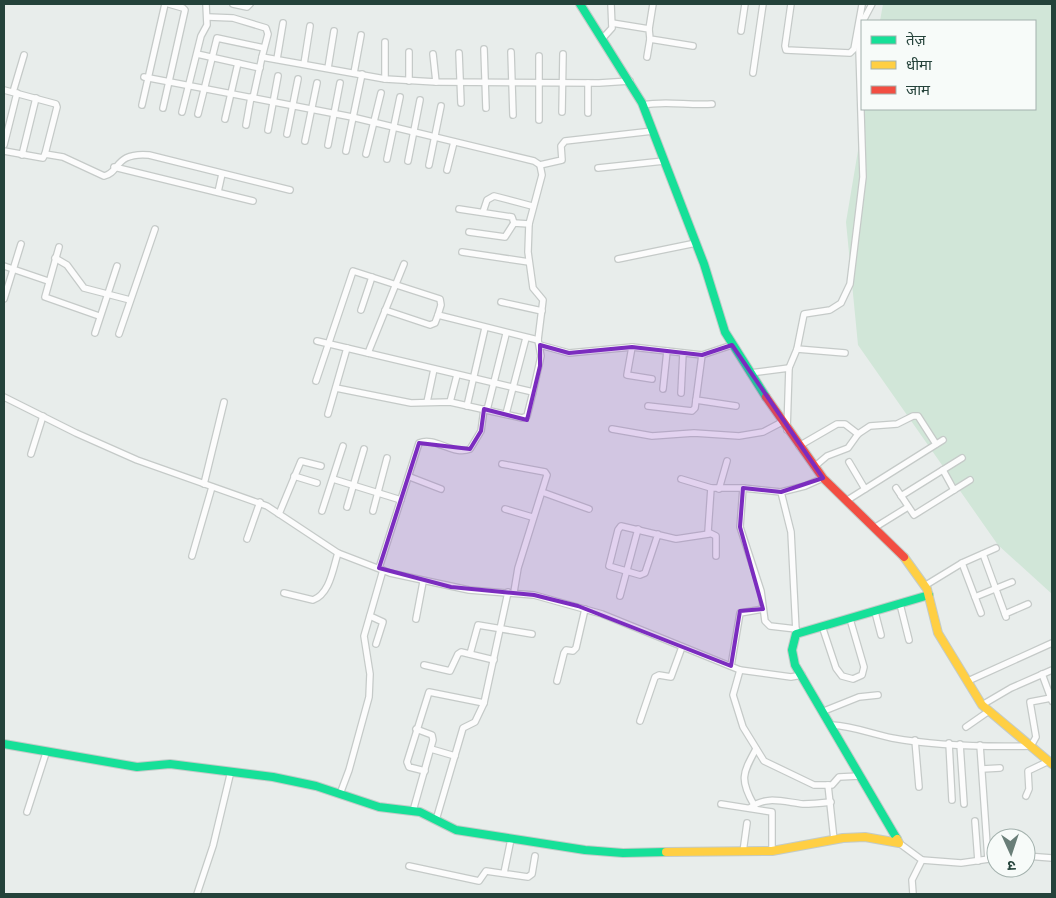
<svg xmlns="http://www.w3.org/2000/svg" width="1056" height="898" font-family="'Noto Sans','Noto Sans Devanagari',sans-serif">
<rect width="100%" height="100%" fill="#e8edeb"/>
<path fill="#d1e6d8" d="M883,4h169v590l-54,-49 -140,-200 -12,-123 19,-113h170v-88h-155z"/>
<g fill="none" stroke-linecap="round" stroke-linejoin="round">
<g stroke="#c5cac8" stroke-width="8">
<g id="street">
<path d="M233,4l14,3 3,-3"/>
<path d="M791,4l-6,42 1,4 64,3 4,-4 8,-44"/>
<path d="M208,17l25,1 33,10 2,6 -6,23"/>
<path d="M863,21l9,-17"/>
<path d="M612,23l37,6 1,10 43,7"/>
<path d="M649,29l4,-25"/>
<path d="M741,31l4,-27"/>
<path d="M602,39l10,-11 -1,-24"/>
<path d="M385,42v37"/>
<path d="M484,49l2,59"/>
<path d="M409,52v29"/>
<path d="M511,52l2,63"/>
<path d="M459,53l2,50"/>
<path d="M197,54l63,14"/>
<path d="M433,54l3,28"/>
<path d="M539,56v64"/>
<path d="M647,57l3,-18"/>
<path d="M277,59l6,-36"/>
<path d="M304,64l6,-38"/>
<path d="M328,68l6,-37"/>
<path d="M354,73l7,-38"/>
<path d="M753,73l10,-69"/>
<path d="M144,77l208,40 182,44 6,4 2,10 -13,49 -1,28 5,36 10,12 -5,40 3,16 -8,36 -216,-51"/>
<path d="M588,83v30"/>
<path d="M4,90l52,14 1,3 -12,47"/>
<path d="M13,92l11,-37"/>
<path d="M253,98l9,-41 123,22 51,3 163,1 31,-2"/>
<path d="M142,105l23,-101"/>
<path d="M643,105c23,-5 46,1 69,-1"/>
<path d="M163,108l22,-98 -2,-2 -14,-4"/>
<path d="M182,112l19,-76 6,-11 -1,-21"/>
<path d="M562,112l1,-58"/>
<path d="M198,114l19,-76 47,10"/>
<path d="M225,119l13,-56"/>
<path d="M246,125l5,-28"/>
<path d="M268,130l10,-54"/>
<path d="M287,134l11,-55"/>
<path d="M305,141l12,-58"/>
<path d="M4,145l13,-52"/>
<path d="M328,145l12,-62"/>
<path d="M4,151l39,7 2,-4 18,3 41,19c16,-3 10,-24 45,-21l141,35"/>
<path d="M346,151l16,-77"/>
<path d="M366,154l15,-61"/>
<path d="M22,155l14,-57"/>
<path d="M387,159l13,-62"/>
<path d="M408,161l12,-61"/>
<path d="M429,165l12,-59"/>
<path d="M540,165l22,-5 -1,-14 4,-5 88,-10"/>
<path d="M114,167l139,34"/>
<path d="M598,168l66,-7"/>
<path d="M447,170l7,-28"/>
<path d="M218,192l4,-18"/>
<path d="M459,209l53,8 2,6"/>
<path d="M483,212l4,-12 7,-4 38,10"/>
<path d="M469,232l36,5 9,-14 15,1"/>
<path d="M59,247l-14,50 54,19"/>
<path d="M462,252l67,10"/>
<path d="M55,258l12,7 17,23 46,12"/>
<path d="M618,259l78,-16"/>
<path d="M4,266l44,15"/>
<path d="M4,299l17,-55"/>
<path d="M501,302l41,9"/>
<path d="M361,310l11,-33"/>
<path d="M385,310l45,15 5,-2 3,-8"/>
<path d="M95,333l22,-67"/>
<path d="M119,334l36,-105"/>
<path d="M540,345l29,8 63,-6 70,8 30,-10"/>
<path d="M632,347l-5,28 25,4"/>
<path d="M797,349l7,-35 26,-4 11,-7 9,-19 13,-107 -4,-127 3,-26"/>
<path d="M368,353l36,-89"/>
<path d="M702,355l-6,45 40,6"/>
<path d="M789,368l8,-19 48,4"/>
<path d="M750,373l39,-5 -2,62"/>
<path d="M316,381l37,-110 87,28 1,6 -3,10 100,25"/>
<path d="M336,388l75,15 39,-1 72,16 5,-2 6,-24"/>
<path d="M663,389l4,-38"/>
<path d="M681,393l2,-40"/>
<path d="M4,397l72,36 61,27 130,46 71,47 52,20 79,17 65,5 68,19 138,56 51,7 11,-2"/>
<path d="M427,402l7,-33"/>
<path d="M450,402l7,-27"/>
<path d="M467,406l18,-78"/>
<path d="M648,406l44,5 3,-3 1,-8"/>
<path d="M487,410l19,-76"/>
<path d="M328,414l19,-66"/>
<path d="M506,414l20,-76"/>
<path d="M612,429l40,7 42,-3 45,3 24,-4 19,-10"/>
<path d="M799,446l38,-22h8l13,10"/>
<path d="M31,454l12,-38"/>
<path d="M849,462l16,27"/>
<path d="M502,464l43,8 2,3 -29,93 -4,24"/>
<path d="M814,467l13,-11 21,-8 10,-14 12,-8 27,-2 16,-8h5l18,28"/>
<path d="M943,470l11,20"/>
<path d="M294,476l23,7"/>
<path d="M410,477l31,12"/>
<path d="M333,479l68,21"/>
<path d="M681,479l30,9h32l38,4 24,-6 18,-8"/>
<path d="M204,484l20,-82"/>
<path d="M711,488l-3,44 8,4v20"/>
<path d="M743,488l-3,39 21,64 4,30 5,5 26,3"/>
<path d="M896,488l18,27 56,-35"/>
<path d="M719,489l8,-28"/>
<path d="M542,492l47,17"/>
<path d="M781,492l10,40 5,99"/>
<path d="M901,496l61,-38"/>
<path d="M846,501l97,-61"/>
<path d="M347,507l17,-58"/>
<path d="M505,509l27,8"/>
<path d="M322,511l21,-65"/>
<path d="M373,511l14,-53"/>
<path d="M279,514l22,-53 20,5"/>
<path d="M874,528l34,-21"/>
<path d="M658,534l-13,39 -5,2 -31,-9 9,-36 3,-4 55,13 33,-5"/>
<path d="M247,539l13,-37"/>
<path d="M983,554l23,63"/>
<path d="M192,556l20,-69"/>
<path d="M962,563l19,50"/>
<path d="M379,568l40,-125c16,-7 34,13 51,6l11,-18 3,-22"/>
<path d="M926,585l36,-22 34,-15"/>
<path d="M284,593l29,7c17,-6 20,-32 25,-47"/>
<path d="M620,596l18,-67"/>
<path d="M975,597l37,-15"/>
<path d="M900,604l9,36"/>
<path d="M875,612l6,23"/>
<path d="M1005,614l23,-10"/>
<path d="M370,616l13,6 -7,22"/>
<path d="M416,619l7,-37"/>
<path d="M822,626l14,42 6,8 11,3 9,-4 2,-8 -14,-48"/>
<path d="M470,654l8,-29 54,9"/>
<path d="M424,665l26,6 8,-17 3,-2 33,8"/>
<path d="M731,666l9,-53 23,-4"/>
<path d="M740,670l-7,25 10,32 21,34 50,24h18l7,-8 21,-1"/>
<path d="M1042,674l10,27"/>
<path d="M557,681l7,-28 2,-3 7,1 3,-3 9,-39"/>
<path d="M968,681l84,-38"/>
<path d="M982,705l29,-17 41,-18"/>
<path d="M824,711l35,-14 19,-2"/>
<path d="M640,721l15,-44 4,-2 12,2 11,-30"/>
<path d="M832,725c21,1 40,9 60,13 44,8 95,9 139,8l5,-9 -6,-35 21,-4"/>
<path d="M966,727l23,-16"/>
<path d="M915,740l4,47"/>
<path d="M949,743l3,57"/>
<path d="M960,744l4,60"/>
<path d="M980,745l8,114"/>
<path d="M431,749l24,7"/>
<path d="M982,769l18,-1"/>
<path d="M425,771l-16,-4 -2,-5 22,-70 55,11"/>
<path d="M828,785l6,55"/>
<path d="M340,794l9,-24 20,-73 1,-23 -6,-38 19,-66"/>
<path d="M1026,796l3,-7 -1,-18 21,-10"/>
<path d="M721,804l51,8v39"/>
<path d="M754,805c-15,-26 -11,-32 2,-56"/>
<path d="M750,808c16,-13 34,-6 53,-4 9,0 19,-1 28,-2"/>
<path d="M413,811l20,-71 -1,-5 -16,-6"/>
<path d="M27,812l19,-59"/>
<path d="M436,820l27,-92 12,-6 9,-19 24,-111"/>
<path d="M975,821l3,40"/>
<path d="M899,843l23,17 -10,20 1,14"/>
<path d="M743,852l4,-29"/>
<path d="M1026,856l26,2"/>
<path d="M922,860l39,3 35,-5"/>
<path d="M409,866l70,15 7,-10 42,6 4,-3 3,-18"/>
<path d="M504,873l7,-34"/>
<path d="M197,894l16,-48 18,-75"/>
</g>
</g>
<g stroke="#c3cbc8" stroke-width="10">
<g id="fast">
<path d="M580,4l62,99 62,161 21,68 41,65"/>
<path d="M4,744l133,23 33,-3 103,13 43,9 63,21 41,5 36,18 129,20 38,3 43,-1"/>
<path d="M897,839l-102,-174 -3,-15 4,-16 133,-39"/>
</g>
</g>
<g stroke="#c3cbc8" stroke-width="10">
<g id="slow">
<path d="M904,557l23,32 11,44 44,72 70,59"/>
<path d="M666,852l106,-1 71,-13 22,-1 34,6 -2,-4"/>
</g>
</g>
<g stroke="#c3cbc8" stroke-width="10">
<path id="jam" d="M766,397l57,81 81,79"/>
</g>
<use href="#street" stroke="#fcfcfc" stroke-width="5.5"/>
<use href="#fast" stroke="#16e098" stroke-width="8"/>
<use href="#slow" stroke="#ffcf43" stroke-width="8"/>
<use href="#jam" stroke="#f24e42" stroke-width="8"/>
</g>
<path fill="#7b2cbf" fill-opacity="0.2" stroke="#7b2cbf" stroke-width="4" stroke-linejoin="round" d="M540,345l29,8 63,-6 70,8 30,-10 91,133 -42,14 -38,-4 -3,39 23,82 -23,2 -9,55 -153,-60 -44,-11 -83,-8 -72,-19 40,-125 51,6 11,-18 3,-22 43,11 13,-54z"/>
<rect width="1056" height="898" fill="none" stroke="#24423a" stroke-width="10"/>
<rect x="861" y="20" width="175" height="90" fill="#f7fbf9" stroke="#a3b1ad"/>
<rect x="871" y="36" width="25" height="8" fill="#16e098" stroke="#a3b1ad"/>
<text x="906" y="45" font-size="15" fill="#24423a">तेज़</text>
<rect x="871" y="61" width="25" height="8" fill="#ffcf43" stroke="#a3b1ad"/>
<text x="906" y="70" font-size="15" fill="#24423a">धीमा</text>
<rect x="871" y="86" width="25" height="8" fill="#f24e42" stroke="#a3b1ad"/>
<text x="906" y="95" font-size="15" fill="#24423a">जाम</text>
<g transform="translate(1011 853) rotate(177)"><circle r="24" fill="#f7fbf9" stroke="#a3b1ad"/>
<path d="M0-4L9 19L0 12L-9 19Z" fill="#697e78"/>
<text y="-8" font-size="14" font-weight="bold" text-anchor="middle" fill="#24423a">उ</text>
</g>
</svg>
